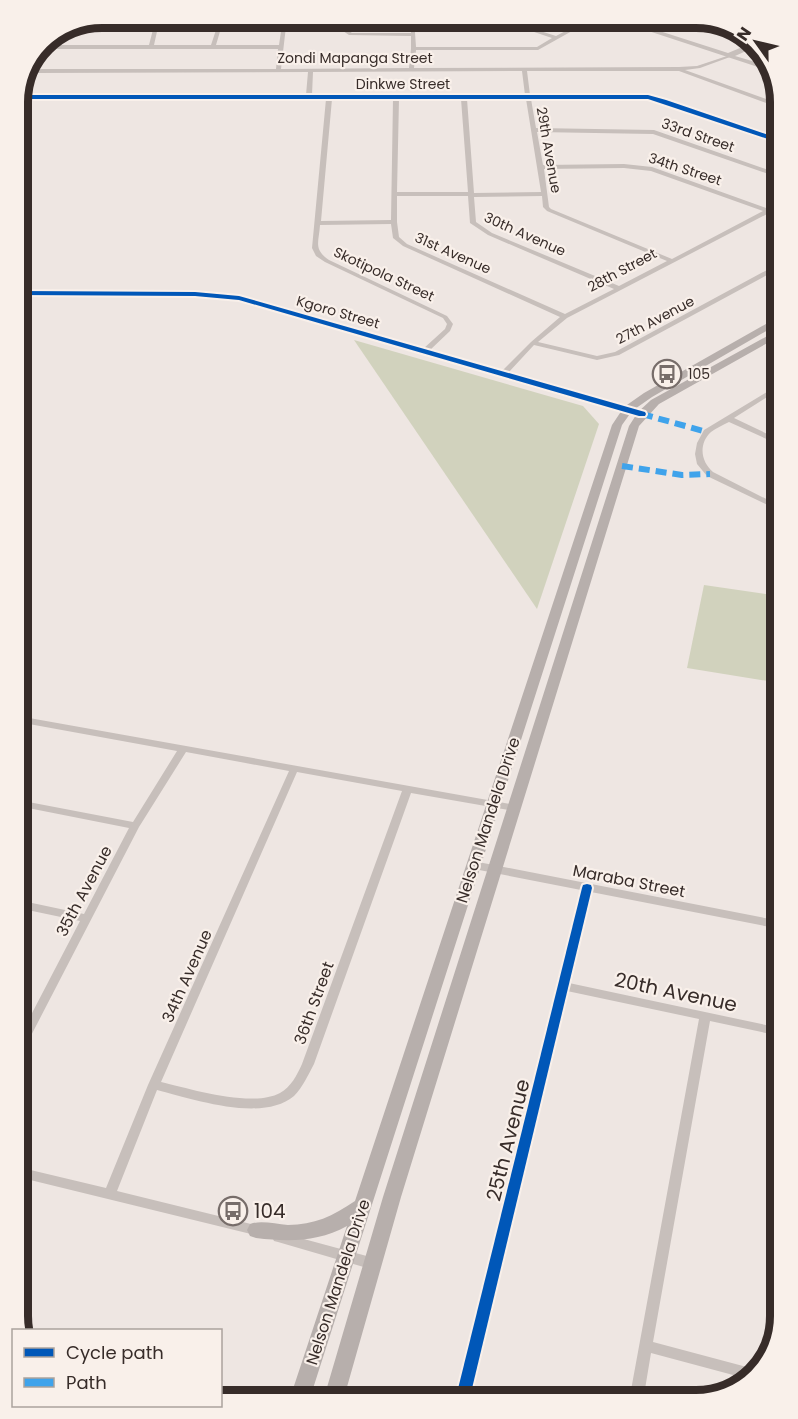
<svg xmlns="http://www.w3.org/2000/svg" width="798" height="1419" font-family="Poppins,sans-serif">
<rect width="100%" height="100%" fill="#eee6e2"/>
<g fill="#d1d2bd">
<path d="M354,340l229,66 16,18 -62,185z"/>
<path d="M704,585l76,11v87l-93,-15z"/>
</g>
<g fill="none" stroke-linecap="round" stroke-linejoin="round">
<g fill="#c7bfbb" fill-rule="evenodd">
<path d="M156,18h4l-6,27h57l9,-27h4l-8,27h63l4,-27h4l-6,51 128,-1 2,-19v-13l-62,-1 -6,-4v-13h4v12l5,3h59l-1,-15h4l2,29h121l15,-9 -60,-20h7l57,18 19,-10 -15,-8h6l15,8 -43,24h-122l-2,18 265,-1 18,-1 33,-11v2l-30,11 -15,2 95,34v4l-101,-37h-152l3,24h118l18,5 114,39v4l-132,-44h-117l5,29 118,2 126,44v4l-127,-44 -116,-2 6,33 81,-1 28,3 128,46v4l-11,-4 -202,105 -29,24 59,14 18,-4 163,-88 2,-1v5l-161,87 -22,5 -63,-15 -26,28 137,39v4h-3l-403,-116 -44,-4 -170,-1 -4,11 -3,2v-17l177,1 44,4 184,53 22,-20 2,-5 -4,-6 -118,-56 -9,-6 -4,-8 14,-149h-302l-3,8 -3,2c0,-21 15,-44 29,-61l-1,-2c9,-3 13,-12 22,-13l-13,12h94zM52,49h226l-2,20h-239zM522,71l3,24h-213l1,-23zM308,72l-2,23h-281l11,-22zM332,99h61l-2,121 -70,1zM399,99h62l7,93h-71zM467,99h59l15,93 -67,1zM624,168l27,3 112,40 -91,48 -121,-50 -2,-2 -5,-38zM397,196h71l2,27 18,12 126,54 -49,25 -158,-70 -8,-7 -2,-15zM542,196l1,11 4,4 120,50 -48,25 -127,-53 -16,-11 -2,-25zM391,224l2,14 10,8 157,71 -29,25 -29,29 -73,-20 21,-20 3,-7 -6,-8 -118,-56c-16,-11 -10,-18 -9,-35z"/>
<path d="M780,384v5l-46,29 46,22v5l-51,-23c-6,3 -13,6 -18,10 -13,12 -10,30 2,40l67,34v5l-73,-35 -10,-12 -2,-10 2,-11 7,-13z"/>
<path d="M18,716l497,89 3,1 2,2 -2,2 -3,1 -104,-18 -97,271c-6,11 -11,23 -20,32 -32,27 -101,3 -137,-6l-40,101 142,35 4,1 2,4 -2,4 -4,1 -241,-59v-10l88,21 42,-103 141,-314 -103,-19 -47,75 -117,226 -4,1v-15l9,-16 -9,-2v-8l13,2 49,-94 -62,-13v-8l66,14 45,-86 -111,-22v-6l115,22 44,-71 -159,-29zM297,772l105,19 -100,273c-5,11 -11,23 -22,29 -28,15 -89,-4 -119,-11z"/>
<path d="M473,861l307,60v8l-189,-37 -22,91 211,45v8l-70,-15 -57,321 105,28 -10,9 -97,-26 -8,48h-14l70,-382 -132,-28 -98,410h-14l126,-511 -112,-22 -1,-3 1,-3z"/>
<path d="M278,1232l96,26 4,2 2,4 -2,4 -4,2 -96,-28 -4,-1 -2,-4 2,-4z"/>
</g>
<path fill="#c7bfbb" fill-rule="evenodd" d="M609,18h10l109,35 24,-10 3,4 -20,9 37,11 1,5z"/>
<g fill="#b7afac" fill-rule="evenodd">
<path d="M780,316v7l-128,74 -20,14 -10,14 -313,976h-20l58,-175c-29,16 -58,16 -91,12l-6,-2 -3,-6 3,-6c11,-4 25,0 38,1 26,0 45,-9 67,-24l257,-776 12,-18 20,-14z"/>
<path d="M780,329v7l-121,68 -20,22 -238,771 -58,204h-20l60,-204 246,-771 9,-14 13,-12z"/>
</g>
<g stroke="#3fa3eb" stroke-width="6" stroke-dasharray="11 6" stroke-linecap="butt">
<path d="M642,414l65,18"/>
<path d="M622,466l60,9 28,-1"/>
</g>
<g stroke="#f9f0ea" stroke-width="4">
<g id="cycleway">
<path d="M19,95h629l18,5 114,39v4l-132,-44h-630z"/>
<path d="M18,291l177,1 44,4 406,116 1,2 -1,2h-6l-400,-116 -44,-4 -177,-1z"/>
<path d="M587,884l4,1 1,3 -123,513h-14l127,-513 1,-3z"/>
</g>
</g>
<use href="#cycleway" fill="#0057b8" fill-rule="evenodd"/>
</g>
<defs>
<g id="bus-ring" transform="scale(1.5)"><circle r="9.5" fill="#f9f0ea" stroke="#776d6a" stroke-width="1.5"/><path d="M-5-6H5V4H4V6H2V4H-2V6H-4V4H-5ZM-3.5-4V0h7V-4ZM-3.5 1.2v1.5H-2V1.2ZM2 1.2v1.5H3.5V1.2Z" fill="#776d6a"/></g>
</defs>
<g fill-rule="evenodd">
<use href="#bus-ring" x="667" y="374"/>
<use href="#bus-ring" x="233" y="1211"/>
</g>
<g text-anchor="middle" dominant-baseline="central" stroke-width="4.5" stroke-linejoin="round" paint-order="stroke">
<g font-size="14" fill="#372c29" stroke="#f9f0ea">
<text x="355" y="58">Zondi Mapanga Street</text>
<text x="403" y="84">Dinkwe Street</text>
<text transform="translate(698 135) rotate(19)">33rd Street</text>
<text transform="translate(549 150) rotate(80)">29th Avenue</text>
<text transform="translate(685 169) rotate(18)">34th Street</text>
<text transform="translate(525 234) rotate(24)">30th Avenue</text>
<text transform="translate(453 253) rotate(24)">31st Avenue</text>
<text transform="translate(622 270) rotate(-28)">28th Street</text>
<text transform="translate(384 274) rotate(25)">Skotipola Street</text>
<text transform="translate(338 312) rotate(16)">Kgoro Street</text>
<text transform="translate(655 320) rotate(-28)">27th Avenue</text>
</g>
<g font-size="14" fill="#372c29" stroke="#f9f0ea" text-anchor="start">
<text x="688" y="374">105</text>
</g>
<g font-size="16" fill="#372c29" stroke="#f9f0ea">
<text transform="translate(488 820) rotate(-72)">Nelson Mandela Drive</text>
<text transform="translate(629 881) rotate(11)">Maraba Street</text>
<text transform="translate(84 891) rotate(-62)">35th Avenue</text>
<text transform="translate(187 976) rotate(-66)">34th Avenue</text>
<text transform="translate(314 1003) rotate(-70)">36th Street</text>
<text transform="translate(338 1282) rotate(-72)">Nelson Mandela Drive</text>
</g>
<g font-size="20" fill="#372c29" stroke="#f9f0ea">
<text transform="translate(676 992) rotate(12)">20th Avenue</text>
<text transform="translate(508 1140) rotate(-76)">25th Avenue</text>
</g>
<g font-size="20" fill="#372c29" stroke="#f9f0ea" text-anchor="start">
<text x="254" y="1211">104</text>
</g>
</g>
<path d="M0 0H798V1419H0ZM102 28H696A74 74 0 0 1 770 102V1316A74 74 0 0 1 696 1390H102A74 74 0 0 1 28 1316V102A74 74 0 0 1 102 28Z" fill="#f9f0ea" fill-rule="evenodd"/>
<path fill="none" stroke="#372c29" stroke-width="8" d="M102 28H696A74 74 0 0 1 770 102V1316A74 74 0 0 1 696 1390H102A74 74 0 0 1 28 1316V102A74 74 0 0 1 102 28Z"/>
<rect x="12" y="1329" width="210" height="78" fill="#f9f0ea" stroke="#aba29d" stroke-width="1.5"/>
<rect x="24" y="1348" width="30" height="9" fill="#0057b8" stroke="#aba29d" stroke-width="1.5"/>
<text x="66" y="1359" font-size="18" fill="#372c29">Cycle path</text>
<rect x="24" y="1378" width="30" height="9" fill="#3fa3eb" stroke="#aba29d" stroke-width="1.5"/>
<text x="66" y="1389" font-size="18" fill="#372c29">Path</text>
<g transform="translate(756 42) rotate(304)" stroke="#f9f0ea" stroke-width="4.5" paint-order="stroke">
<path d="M0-4.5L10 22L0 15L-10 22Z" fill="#372c29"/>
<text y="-9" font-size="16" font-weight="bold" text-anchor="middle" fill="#372c29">N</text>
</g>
</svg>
